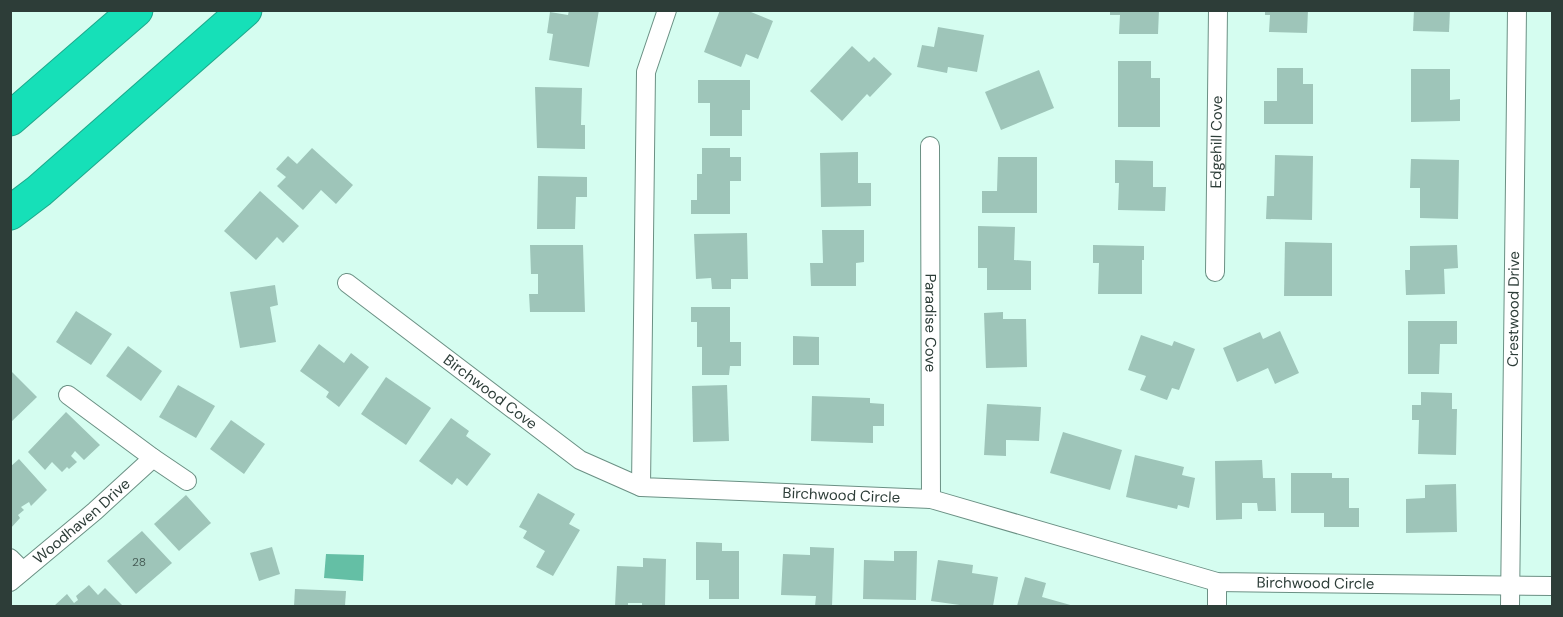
<svg xmlns="http://www.w3.org/2000/svg" width="1563" height="617" font-family="'DM Sans',sans-serif">
<rect width="100%" height="100%" fill="#d5fdf0"/>
<path fill="#64bfa5" d="M326,554l38,1 -1,26 -39,-3z"/>
<g fill="#9ec5b9">
<path d="M569,10h30l-10,57 -40,-7 4,-26 -6,-1 3,-21 18,3z"/>
<path d="M720,10h26l27,11 -15,38 -12,-5 -5,13 -37,-15z"/>
<path d="M1110,10h49l-1,24h-39l1,-19h-10z"/>
<path d="M1265,10h43l-1,23 -38,-1 1,-17h-5z"/>
<path d="M1414,10h36l-1,22 -36,-1z"/>
<path d="M938,27l46,8 -7,37 -29,-5 -1,6 -30,-6 5,-22 12,2z"/>
<path d="M852,46l17,16 5,-5 18,17 -22,23 -3,-3 -25,27 -32,-30z"/>
<path d="M1118,61h33v17h9v49h-42z"/>
<path d="M1277,68h26v16h10v40h-49v-23h13z"/>
<path d="M1411,69h39v31l10,-1v22l-49,1z"/>
<path d="M1039,70l15,38 -53,22 -16,-38z"/>
<path d="M698,80h52v30h-8v26h-32v-33h-12z"/>
<path d="M535,87l47,1 -1,37h4v24l-48,-1z"/>
<path d="M312,148l41,37 -17,19 -15,-14 -18,20 -26,-24 9,-9 -10,-8 12,-13 9,8z"/>
<path d="M702,148h28v9h11v24h-11v33h-39v-14h6v-26h5z"/>
<path d="M858,152v31h13v23l-50,1 -1,-54z"/>
<path d="M1275,155l38,1 -1,64 -46,-1 1,-23h7z"/>
<path d="M998,157h39v56h-55v-22h15z"/>
<path d="M1411,159l48,1 -1,59 -38,-1v-30h-10z"/>
<path d="M1115,160l38,1v26h13l-1,24 -47,-1 1,-27h-4z"/>
<path d="M538,176l49,1v20h-11l-1,32h-38z"/>
<path d="M260,191l39,35 -16,17 -6,-6 -21,23 -32,-29z"/>
<path d="M978,226l37,1 -1,33 17,1v29h-44v-22h-9z"/>
<path d="M822,230h42v32l-8,1v23h-45l-1,-23h13z"/>
<path d="M747,233l1,46h-17v10h-19l-1,-11 -15,1 -2,-45z"/>
<path d="M1285,242l47,1v53h-48z"/>
<path d="M530,245h53l2,67h-55l-1,-18h9v-20h-7z"/>
<path d="M1093,245l51,1v14h-2v34h-44l1,-31h-6z"/>
<path d="M1457,245l1,23 -14,1 1,25 -39,1 -1,-25h5v-24z"/>
<path d="M275,285l3,20 -8,2 6,35 -36,6 -10,-56z"/>
<path d="M691,307h39v35h11v24h-11l-1,9h-27v-28h-5v-25h-6z"/>
<path d="M76,311l36,23 -21,31 -35,-23z"/>
<path d="M1003,312v7h23l1,48 -41,1 -2,-55z"/>
<path d="M1408,321h49v23h-17l-1,30h-31z"/>
<path d="M1280,331l19,42 -24,11 -7,-16 -31,14 -14,-34 37,-16 3,7z"/>
<path d="M1141,335l31,11 2,-5 21,8 -16,41 -7,-2 -5,12 -27,-10 6,-14 -18,-6z"/>
<path d="M793,336l26,1v28h-26z"/>
<path d="M319,344l25,19 7,-10 18,14 -30,40 -13,-10 3,-5 -29,-21z"/>
<path d="M128,346l34,25 -21,30 -35,-25z"/>
<path d="M10,370l27,27 -27,26z"/>
<path d="M386,377l45,31 -25,37 -45,-31z"/>
<path d="M178,385l37,21 -19,32 -37,-21z"/>
<path d="M727,385l2,56 -36,1 -1,-56z"/>
<path d="M1421,392l31,1v16h5l-1,46 -38,-1 1,-34h-7v-15h9z"/>
<path d="M812,396l58,2v5l14,1v22h-11v17l-62,-2z"/>
<path d="M987,404l54,3 -2,34 -33,-1v16l-22,-1z"/>
<path d="M66,412l34,33 -16,15 -9,-9 -4,5 6,6 -8,7 -2,-2 -5,5 -10,-10 -7,8 -17,-18z"/>
<path d="M451,418l18,13 -3,5 25,18 -24,32 -10,-8 -5,7 -33,-24z"/>
<path d="M231,420l34,24 -21,30 -34,-25z"/>
<path d="M1063,432l59,18 -12,40 -60,-17z"/>
<path d="M1135,455l49,12 -2,8 13,3 -6,30 -11,-3 -1,4 -51,-12z"/>
<path d="M19,459l28,31 -16,16 -2,-4 -8,5 3,3 -6,5 2,3 -10,11v-62z"/>
<path d="M1262,460l1,18h12l1,33h-18l-1,-8h-15v16l-26,1 -1,-59z"/>
<path d="M1291,473h41v5h17v30h10v19h-35v-14h-33z"/>
<path d="M1456,484l1,48 -51,1v-34l19,-1v-13z"/>
<path d="M538,493l37,21 -6,10 11,6 -27,46 -17,-9 9,-16 -22,-13 4,-7 -8,-4z"/>
<path d="M186,495l25,28 -32,28 -25,-27z"/>
<path d="M142,531l30,32 -36,31 -29,-33z"/>
<path d="M696,542l26,1v8h17v48h-30v-19h-13z"/>
<path d="M272,547l8,27 -21,7 -9,-28z"/>
<path d="M810,547l24,1 -2,58h-17l1,-10 -35,-1 2,-41 27,1z"/>
<path d="M894,551h23l-1,49 -53,-1 1,-39 30,1z"/>
<path d="M643,558l23,1 -1,47h-23v-3h-14v3h-13l2,-40 26,1z"/>
<path d="M938,560l35,5 -1,8 26,4 -5,29h-26l-36,-5z"/>
<path d="M1025,577l21,6 -4,14 32,9h-57z"/>
<path d="M89,585l9,10 7,-7 18,18h-69l13,-12 7,9 4,-3 -2,-4z"/>
<path d="M295,589l51,2 -1,15h-51z"/>
</g>
<g fill="none" stroke-linecap="round" stroke-linejoin="round">
<g stroke="#6b9084" stroke-width="20">
<g id="minor">
<path id="s1" d="M667,10l-21,62 -5,415 290,12 286,83 335,4"/>
<path id="s2" d="M930,146l1,353"/>
<path id="s3" d="M1215,272l3,-262"/>
<path id="s4" d="M347,283l233,177 61,27"/>
<path d="M68,395l85,63 34,23"/>
<path d="M10,558l13,13"/>
<path id="s5" d="M10,582l85,-71 58,-53"/>
<path d="M1217,582v24"/>
<path id="s6" d="M1510,606l7,-596"/>
</g>
</g>
<g stroke="#1ea78b" stroke-width="35">
<g id="motorway">
<path d="M10,119l126,-109"/>
<path d="M10,213l29,-22 206,-181"/>
</g>
</g>
<use href="#minor" stroke="#fff" stroke-width="18"/>
<use href="#motorway" stroke="#16e0b8" stroke-width="33"/>
</g>
<g text-anchor="middle" dominant-baseline="central" stroke-width="4.5" stroke-linejoin="round" paint-order="stroke">
<g font-size="12" fill="#495f58">
<text x="139" y="562">28</text>
</g>
<g font-size="15" fill="#2d3d38" stroke="#fff">
<text stroke="none"><textPath href="#s3" startOffset="130">Edgehill Cove</textPath></text>
<text stroke="none"><textPath href="#s6" startOffset="297">Crestwood Drive</textPath></text>
<text stroke="none"><textPath href="#s2" startOffset="177">Paradise Cove</textPath></text>
<text stroke="none"><textPath href="#s4" startOffset="180">Birchwood Cove</textPath></text>
<text stroke="none"><textPath href="#s1" startOffset="681">Birchwood Circle</textPath></text>
<text stroke="none"><textPath href="#s5" startOffset="94">Woodhaven Drive</textPath></text>
<text stroke="none"><textPath href="#s1" startOffset="1167">Birchwood Circle</textPath></text>
</g>
</g>
<rect width="1563" height="617" fill="none" stroke="#2d3d38" stroke-width="24"/>
</svg>
